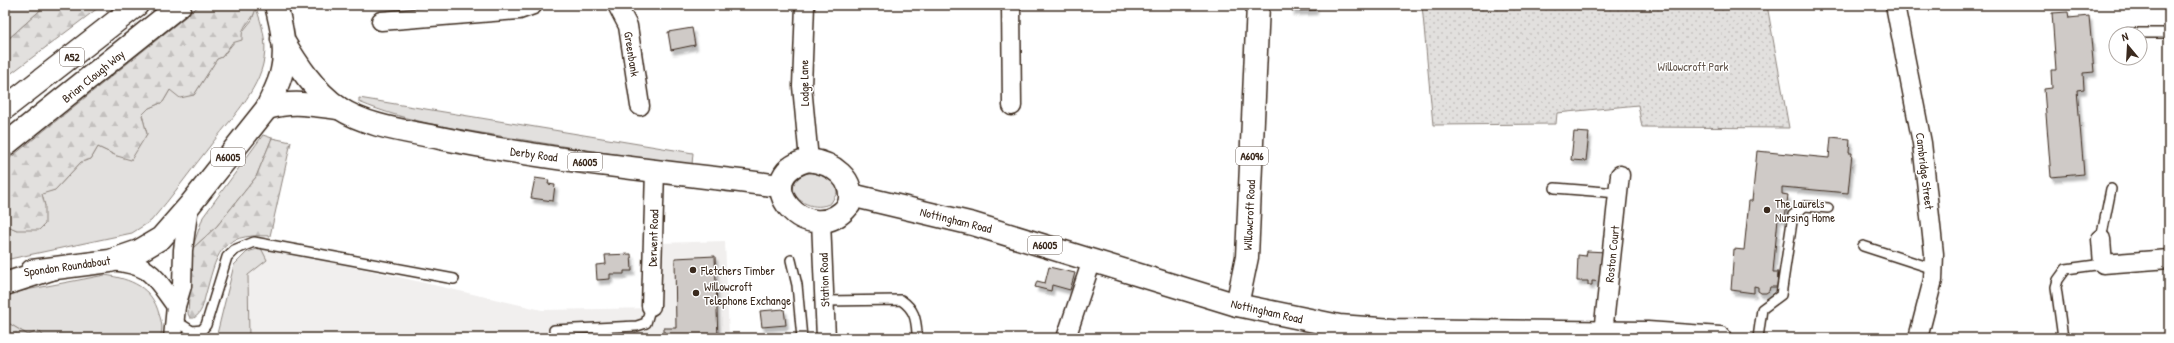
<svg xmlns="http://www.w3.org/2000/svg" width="2174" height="343" font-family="'Patrick Hand',sans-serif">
<defs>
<pattern id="forest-firs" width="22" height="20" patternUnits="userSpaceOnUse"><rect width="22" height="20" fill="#e2e0de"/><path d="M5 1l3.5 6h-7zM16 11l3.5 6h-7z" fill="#c3c0be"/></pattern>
<pattern id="park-dots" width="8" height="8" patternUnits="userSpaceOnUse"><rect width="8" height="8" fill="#e2e0de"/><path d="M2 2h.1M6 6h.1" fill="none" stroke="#c3c0be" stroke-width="1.8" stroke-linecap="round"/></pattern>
<filter id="shadow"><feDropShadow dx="2.5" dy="4.5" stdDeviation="1" flood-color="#0004"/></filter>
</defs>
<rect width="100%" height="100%" fill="#fff"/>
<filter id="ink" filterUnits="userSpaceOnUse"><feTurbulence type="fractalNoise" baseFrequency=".025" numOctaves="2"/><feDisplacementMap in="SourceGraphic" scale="8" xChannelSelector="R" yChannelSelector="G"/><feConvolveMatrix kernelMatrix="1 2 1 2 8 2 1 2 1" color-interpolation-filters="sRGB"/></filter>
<g filter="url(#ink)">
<path fill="#f1efee" d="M725,241l4,97h-513l18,-73 13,-13 21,-5 274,63 116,-2 2,-65z"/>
<g fill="#e2e0de" stroke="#8e857e">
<path d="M5,5h41l-41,37z"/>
<path d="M256,8c6,16 11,34 8,51 -5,32 -35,62 -54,87 -20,25 -38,51 -59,75l-19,12 -127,27v-35l12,5 28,-24 -4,-13 14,-3 26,-28 10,-3 7,-12 19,9 30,-22 -5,-19 7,-7 14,-6 7,-12 24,5 23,-36 5,-2 30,-37z"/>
<path d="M359,98l334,55 -1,12c-60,-8 -120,-17 -180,-27 -53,-9 -103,-15 -153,-36z"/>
<path d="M263,135l9,3 -16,39 -39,49 -25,23 11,-32z"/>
<path d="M806,173c14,0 30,3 31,20l-6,10c-23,13 -56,-15 -25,-30z"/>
<path d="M261,248l6,12 -19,15 1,63h-33l18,-73 13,-13z"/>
<path d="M105,275c26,4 47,12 54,39 3,8 4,16 1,24h-115l-6,-7 -11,4 -23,-14v-27z"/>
</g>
<g fill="url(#forest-firs)" stroke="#8e857e">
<path d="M46,5h56l-97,73v-36z"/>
<path d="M200,5h55c2,12 -8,16 -12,25 -1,3 -1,7 -1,10l-10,3 -10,14 -5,2 -23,36 -14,3 -10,-8 -7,12 -14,6 -7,7 5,19 -16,26 -14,-4 -19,-9 -7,12 -10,3 -26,28 -13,4 3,12v18l-6,6h-22l-12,-5v-63z"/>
<path d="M272,138l19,4 -21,94c-52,-3 -53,18 -65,61 -2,8 -3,16 -11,21h-4l-2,-4 4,-65 25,-23 39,-49z"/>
<path d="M5,321l23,14 11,-4 6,7h-40z"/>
</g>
<path fill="url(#park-dots)" stroke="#8e857e" d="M1422,5h345l22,123 -147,-1 -4,-22 -81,8 -1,11 -123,1z"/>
<g fill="#cfcac7" stroke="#3b2a1e" filter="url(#shadow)">
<path d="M1292,5h23v5l-23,1z"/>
<path d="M2068,12l1,6 20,-2 5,56 -11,1 1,16 -7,1 7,84 -33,3 -7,-88 8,-1 -1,-18h5l-4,-57z"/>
<path d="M692,28l3,17 -24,5 -3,-18z"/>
<path d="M1574,132l15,1 -3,28 -15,-1z"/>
<path d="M1831,137l19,2 -1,14h3l-4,40 -66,-6v7l6,1 -3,24 -7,-1 -5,54h5l-1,15h-7l-1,4 -3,2h-5l-3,-2v-4l-4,-1v7l-23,-3 3,-41 10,1 5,-49h3l5,-50 72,7z"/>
<path d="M535,178l14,2 -1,4 7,1 -2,16 -22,-3z"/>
<path d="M1587,251l20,1 -3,30 -12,-1v4h-4v-4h-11l1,-26 8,1z"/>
<path d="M631,254l1,17h-8v3h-14v5l-13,1 -1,-15 10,-1 -1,-9z"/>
<path d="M715,256l3,82h-54v-10h12l-1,-70z"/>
<path d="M1049,267l26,6 -5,17 -18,-5 -1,6 -16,-4 2,-6 8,2z"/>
<path d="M784,309l2,16 -24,2 -2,-16z"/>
</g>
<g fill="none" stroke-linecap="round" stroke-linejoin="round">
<g stroke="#3b2a1e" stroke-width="12">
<g id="service">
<path d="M2125,33h44"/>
<path d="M1555,188l63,5"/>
<path d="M2101,239l10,-50"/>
<path d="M1863,246l71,23"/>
<path d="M791,260l6,25 5,53"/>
<path d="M825,301l76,-1c13,9 15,18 16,33"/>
<path d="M176,321l16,10 10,-1 4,-5 21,-68 7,-7 20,-8 200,37"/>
<path d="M554,330l83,-4 9,-3 5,-17"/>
<path d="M1758,338l4,-29 19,-14 12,-80 12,-9 23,2"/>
<path d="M2063,338l-7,-51 2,-7 8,-11 37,-5"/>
</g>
</g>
<g stroke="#3b2a1e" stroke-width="21">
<g id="minor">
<path d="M617,5l11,21 12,80"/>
<path d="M805,5l-3,81 7,74"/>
<path d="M1011,5l1,101"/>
<path d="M1895,5l27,138 12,111 -1,26 -15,58"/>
<path d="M381,21l138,-11 14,-5"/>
<path d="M821,221l5,117"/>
<path d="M2101,239l2,25 66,-5"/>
<path d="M111,261c41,4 42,14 65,45"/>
<path d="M651,306l4,-135"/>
<path d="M1603,333l17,-158"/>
<path d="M173,338l3,-32 6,-20 1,-36 6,-44"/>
<path d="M1066,338l26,-78"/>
</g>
</g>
<g stroke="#3b2a1e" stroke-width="25">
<g id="primary">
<path d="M282,39c15,25 32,52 57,69 29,19 68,23 101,30 113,23 228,34 341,48"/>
<path d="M267,108c27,-8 45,-3 72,0"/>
<path d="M809,160c23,3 47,18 40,45 -40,50 -106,-29 -40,-45z"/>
<path d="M851,195l122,29 264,81 102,21 54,4 254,3 73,5"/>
<path d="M32,271l78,-10 29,-10 22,-13 28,-32 78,-98c5,-12 13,-25 15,-38 5,-21 -1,-45 -6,-65"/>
<path d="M1237,305l10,-48 11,-252"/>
</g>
</g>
<g stroke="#3b2a1e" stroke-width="25">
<g id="trunk">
<path d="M5,108l132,-103"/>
<path d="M5,145l175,-140"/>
<path d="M5,284l46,-15"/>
</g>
</g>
<use href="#service" stroke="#fff" stroke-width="9"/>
<use href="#minor" stroke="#fff" stroke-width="18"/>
<use href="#primary" stroke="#fff" stroke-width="22"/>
<use href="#trunk" stroke="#fff" stroke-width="22"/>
</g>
</g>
<g fill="#3b2a1e" stroke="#fff" stroke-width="1.5">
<circle cx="1767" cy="210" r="4"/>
<circle cx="693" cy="270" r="4"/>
<circle cx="696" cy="293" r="4"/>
</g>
<g text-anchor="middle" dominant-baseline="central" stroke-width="3" stroke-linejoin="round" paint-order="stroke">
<g fill="#fff" stroke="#766a62" stroke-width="1">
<rect x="60" y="48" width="24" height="18" rx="3"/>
<rect x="1236" y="147" width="32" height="18" rx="3"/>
<rect x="211" y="148" width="34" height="18" rx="3"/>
<rect x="568" y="153" width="34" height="18" rx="3"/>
<rect x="1028" y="236" width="34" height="18" rx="3"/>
</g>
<g font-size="11" font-weight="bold" fill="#3b2a1e">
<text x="72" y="57">A52</text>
<text x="1252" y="156">A6096</text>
<text x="228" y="157">A6005</text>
<text x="585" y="162">A6005</text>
<text x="1045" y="245">A6005</text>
</g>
<g font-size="12" fill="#3b2a1e" stroke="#fff">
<text transform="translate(632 54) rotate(81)">Greenbank</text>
<text transform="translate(93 76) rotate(-39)">Brian Clough Way</text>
<text transform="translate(804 83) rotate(-91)">Lodge Lane</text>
<text transform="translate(534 154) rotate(8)">Derby Road</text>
<text transform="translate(1925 171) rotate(83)">Cambridge Street</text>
<text transform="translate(1249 215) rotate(-87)">Willowcroft Road</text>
<text transform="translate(956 220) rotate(14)">Nottingham Road</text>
<text transform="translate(653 238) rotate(-88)">Derwent Road</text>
<text transform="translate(1612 254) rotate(-84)">Roston Court</text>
<text transform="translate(67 266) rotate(-8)">Spondon Roundabout</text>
<text transform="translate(824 280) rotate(-92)">Station Road</text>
<text transform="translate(1267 311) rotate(13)">Nottingham Road</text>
</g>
<g font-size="12" fill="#65584e" stroke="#fff">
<text x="1693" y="66">Willowcroft Park</text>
</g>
<g font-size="12" fill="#3b2a1e" stroke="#fff" text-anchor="start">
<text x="1775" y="203">The Laurels<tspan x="1775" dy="14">Nursing Home</tspan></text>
<text x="701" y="270">Fletchers Timber</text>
<text x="704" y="286">Willowcroft<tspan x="704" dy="14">Telephone Exchange</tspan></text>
</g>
</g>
<rect width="2174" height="343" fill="none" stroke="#fff" stroke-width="20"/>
<rect x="10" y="10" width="2154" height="323" fill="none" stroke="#3b2a1e" stroke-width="1.5" filter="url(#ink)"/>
<g transform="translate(2128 46) rotate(342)"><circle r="19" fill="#ffffff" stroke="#b1aaa5"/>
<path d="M0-3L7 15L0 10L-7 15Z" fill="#3b2a1e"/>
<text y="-6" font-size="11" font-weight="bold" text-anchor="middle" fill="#3b2a1e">N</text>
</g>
</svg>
